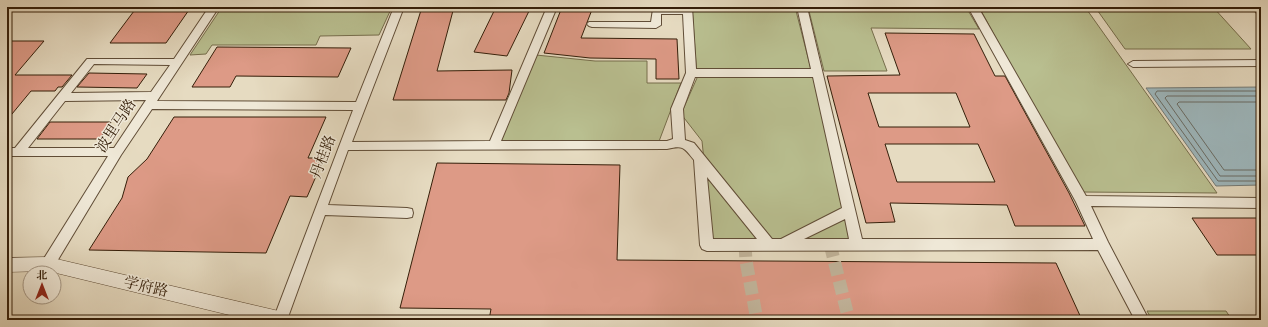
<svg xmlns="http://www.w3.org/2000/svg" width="1268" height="327" font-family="'IM FELL Double Pica','Noto Serif SC',serif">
<rect width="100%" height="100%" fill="#e6dbc1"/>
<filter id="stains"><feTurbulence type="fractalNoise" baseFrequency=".005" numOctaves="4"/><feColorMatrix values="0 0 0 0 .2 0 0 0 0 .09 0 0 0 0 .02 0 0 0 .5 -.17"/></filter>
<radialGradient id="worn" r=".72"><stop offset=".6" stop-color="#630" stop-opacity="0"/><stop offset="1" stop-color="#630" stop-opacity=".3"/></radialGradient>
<g fill="#b9bf90" stroke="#766e4c">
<path d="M222,7h170l-13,28 -59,1 -4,9h-104l-6,9 -16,1z"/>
<path d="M692,7h103l18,70 37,162h-138l-10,-98 -21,-27 16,-36z"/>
<path d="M808,7h158l13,22 -108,-1 16,43h-63z"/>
<path d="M979,7h106l132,186 -137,-1z"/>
<path d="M1095,7h118l38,42h-126z"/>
<path d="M536,55l59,6h52v22h34l-23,61 -158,-2z"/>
<path d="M1147,311h79l6,9h-80z"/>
</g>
<path fill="#9db8bf" stroke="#737a76" d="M1261,87v98l-45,1 -70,-98z"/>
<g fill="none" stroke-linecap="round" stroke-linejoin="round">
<g stroke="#686b64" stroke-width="1">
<path d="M1261,91h-104l-2,3 63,87h43"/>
<path d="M1261,96h-94l-2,2 55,78h41"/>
<path d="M1261,102h-82l-2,2 47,66h37"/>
</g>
</g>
<g fill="#dd9a86" stroke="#341e09" fill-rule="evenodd">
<path d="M137,7h54l-25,36h-56z"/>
<path d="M422,7h32l-17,64 75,-1 -3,23 -3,7h-113z"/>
<path d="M496,7h35l-24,49 -33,-4z"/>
<path d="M562,7h31l-12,31 96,1 2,40h-23v-20l-66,-1 -46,-5z"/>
<path d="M885,33l89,1 21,42h10l64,117 16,33h-70l-8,-21 -117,-2 5,19 -29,1 -39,-147 73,-1zM868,93h88l14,34h-91zM885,144h93l17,38h-98z"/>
<path d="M7,41h37l-29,34h57l-10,12h-4l-3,4h-24l-24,29z"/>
<path d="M217,47l134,1 -13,29 -102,-1 -6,11h-38z"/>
<path d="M89,73l58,1 -10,14 -60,-1z"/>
<path d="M174,117h152l-18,41h16l-17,39 -17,-1 -24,57 -177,-3 33,-52 6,-21 19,-18z"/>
<path d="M50,122h61l-11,17h-63z"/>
<path d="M437,163l183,2 -3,95 439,3 26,57h-593l2,-11 -91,-1z"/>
<path d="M1192,218h69v37h-44z"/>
</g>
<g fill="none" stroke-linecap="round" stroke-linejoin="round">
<g stroke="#c2b59c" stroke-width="13" stroke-dasharray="13 6" stroke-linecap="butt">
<path d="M745,244l1,17 11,59"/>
<path d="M830,244l19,76"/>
</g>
<g stroke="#604d37" stroke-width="2">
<g id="minor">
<path d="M209,7h10l-62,94 199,1 38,-95h10l-52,135 138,-1 57,-134h10l-56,134h166l6,-2 -2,-30 15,-36 -3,-59h-22v11l-5,3 -64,-1 -3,-1 -2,-2 2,-2h62l2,-13 39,-2 4,62h115l-14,-62h10l55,232h231l-17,-37 -108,-195h10l108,189 175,2v10l-170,-2 17,36 41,78h-14l-37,-70 -391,1 -5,-2 -2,-4 -6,-85c-10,-13 -11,-15 -27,-11l-319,1 -20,55 79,3 5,1 1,4 -1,4 -5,1 -82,-3 -38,105h-14l80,-210 -201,-1 -31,46 -68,113 -5,2 -5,-2 -2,-4 2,-4 65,-104h-101v-8h8l72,-89h87zM94,64l76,1 -19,27 -80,1zM695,77h118l29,131 -61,31h-9l-78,-96 -9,-3 -2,-31zM146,100l-32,48h-86l37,-47zM707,177l50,62h-44zM845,219l4,20h-45z"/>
<path d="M1261,60v6l-128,1 -5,-3 5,-3z"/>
</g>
</g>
<g stroke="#604d37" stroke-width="1">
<g id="tertiary">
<path d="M1251,7h10v8l-4,-1z"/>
<path d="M48,257l235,55 6,2 3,6h-42l-202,-49 -41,1v-14z"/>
</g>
</g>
<use href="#minor" fill="#efe8d7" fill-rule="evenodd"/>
<use href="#tertiary" fill="#efe8d7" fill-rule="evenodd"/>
</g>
<g text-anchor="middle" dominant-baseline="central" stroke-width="3" stroke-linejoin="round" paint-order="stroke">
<g font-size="15" fill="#341e09" stroke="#efe8d7">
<text transform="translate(116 126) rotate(-57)">波里马路</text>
<text transform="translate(323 157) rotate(-69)">丹桂路</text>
<text transform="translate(146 287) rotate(13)">学府路</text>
</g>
</g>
<rect width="1268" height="327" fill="none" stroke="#e6dbc1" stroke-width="24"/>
<rect x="8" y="8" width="1252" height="311" fill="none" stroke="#341e09" stroke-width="2"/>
<rect x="12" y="12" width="1244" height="303" fill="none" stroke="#341e09"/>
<g transform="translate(42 285)"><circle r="19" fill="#efe8d7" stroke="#a49785"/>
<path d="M0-3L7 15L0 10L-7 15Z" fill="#8f2418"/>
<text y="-6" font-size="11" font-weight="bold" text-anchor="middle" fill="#341e09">北</text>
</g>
<rect width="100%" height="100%" filter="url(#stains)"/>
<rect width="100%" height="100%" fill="url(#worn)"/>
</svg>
